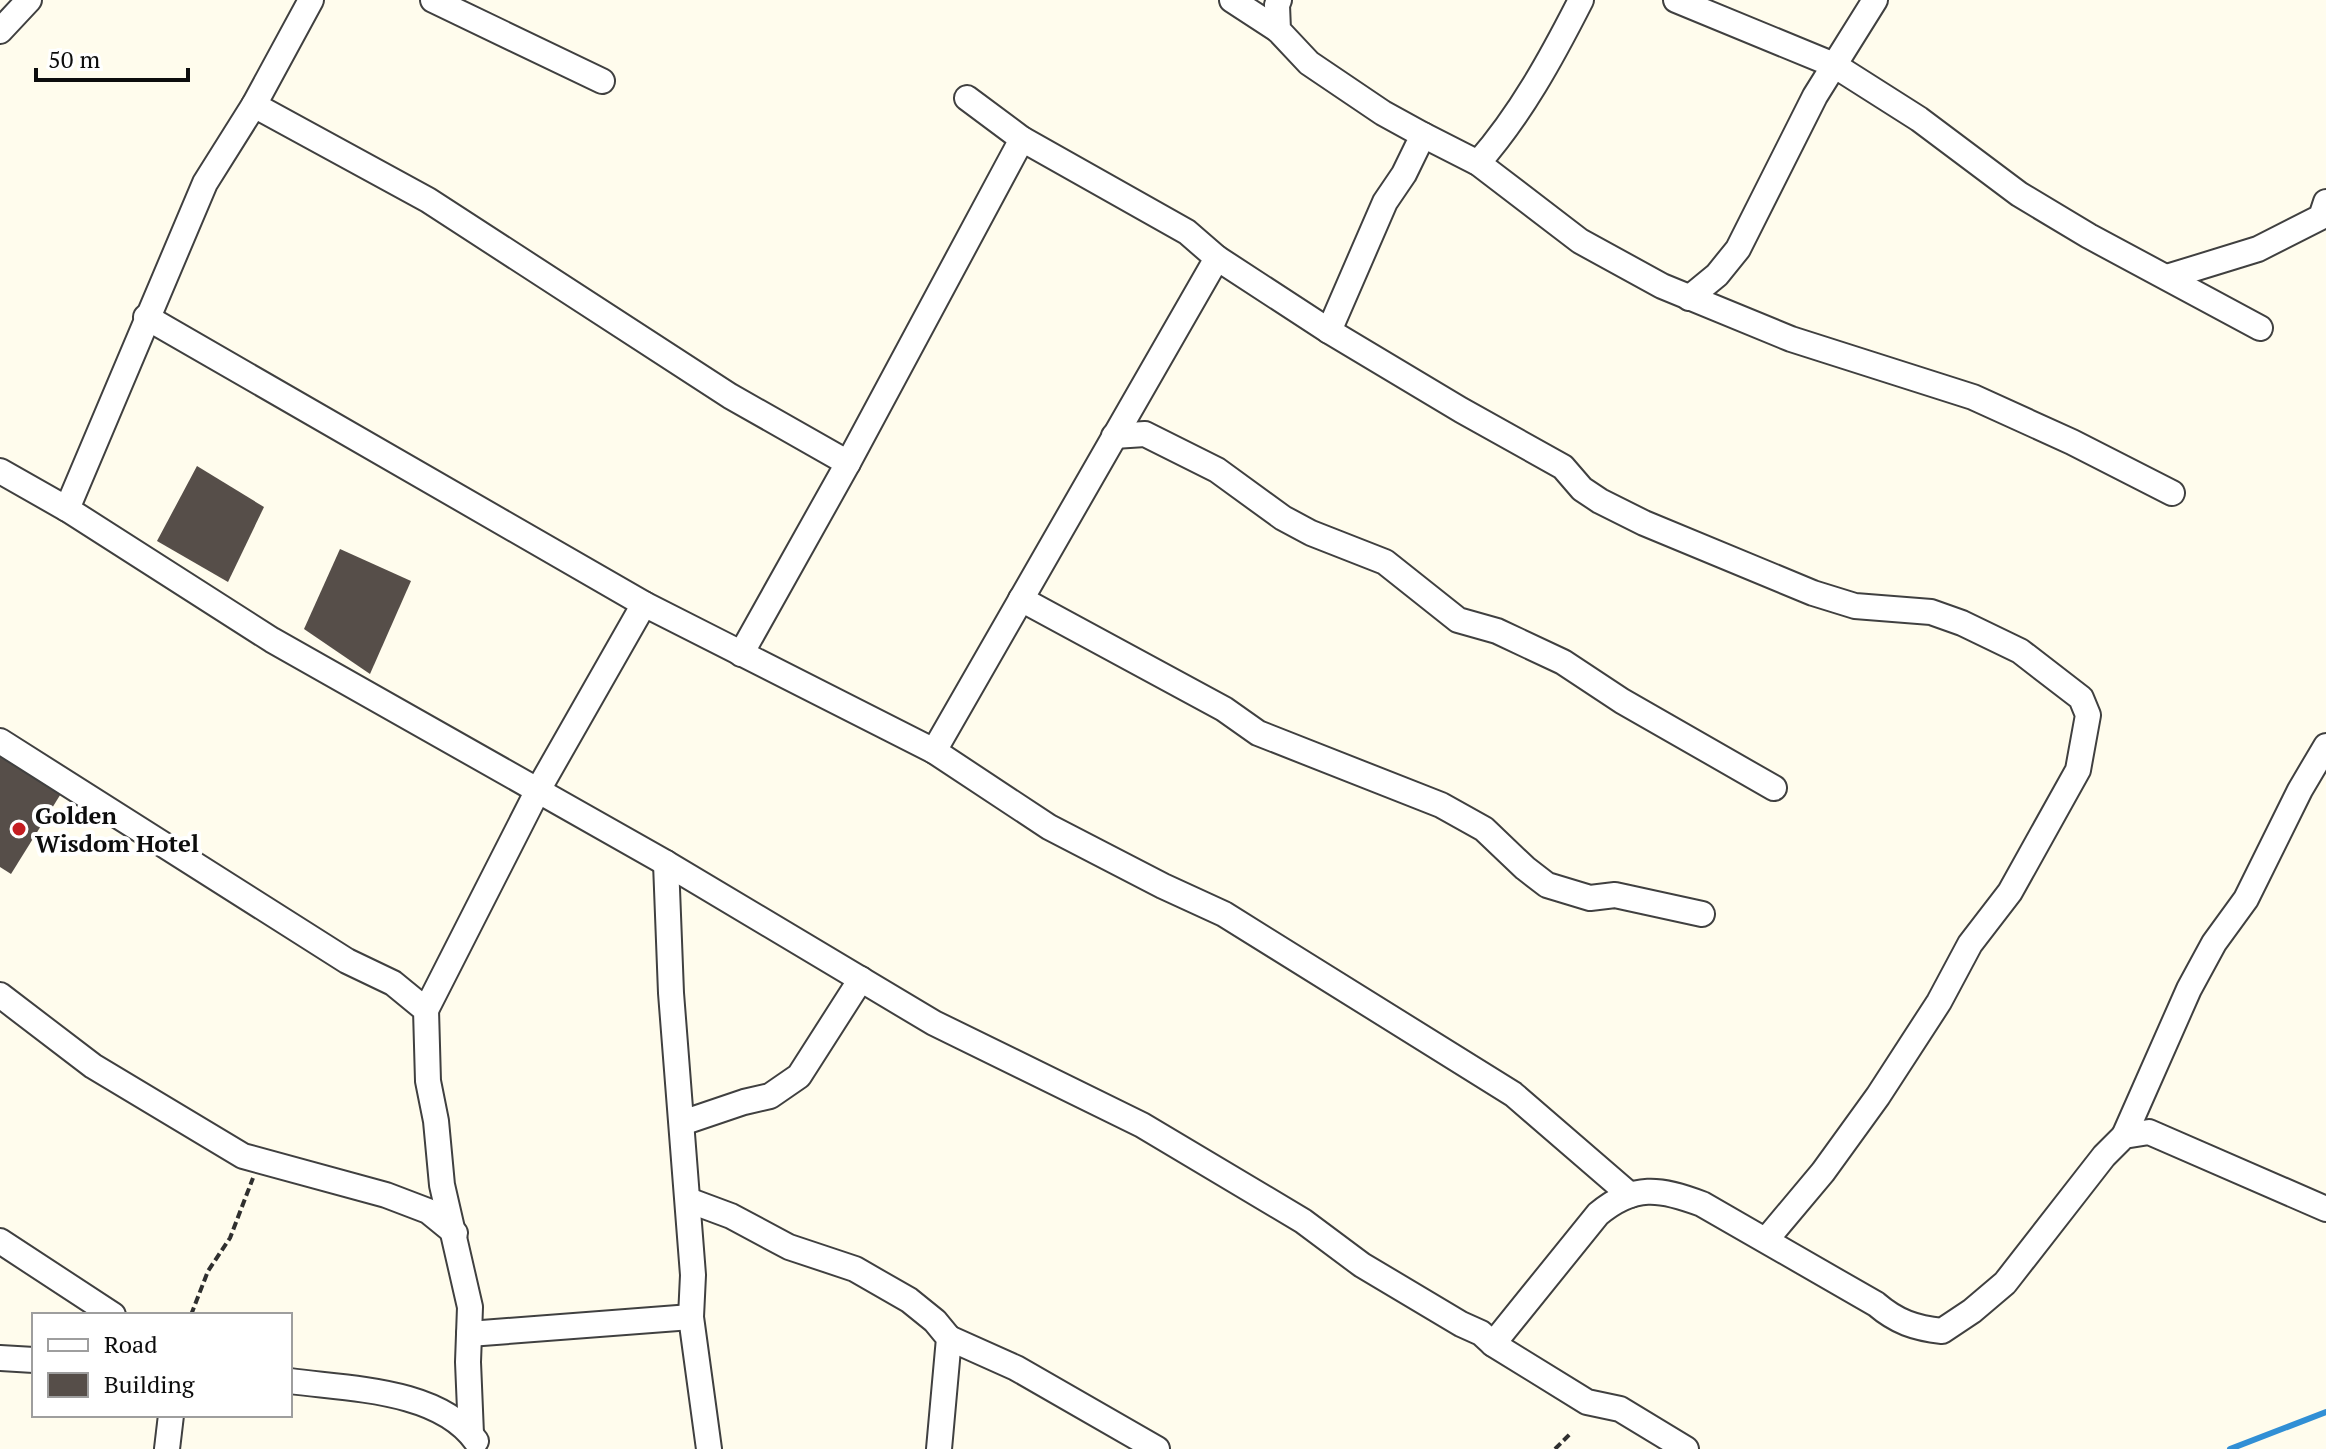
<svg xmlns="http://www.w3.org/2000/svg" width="2326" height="1449" font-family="'PT Serif',serif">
<rect width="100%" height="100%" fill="#fffced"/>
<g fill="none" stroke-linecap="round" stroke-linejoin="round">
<path stroke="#318fd5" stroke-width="6" d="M2230,1449l96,-37"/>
</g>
<g fill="#564e49">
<path d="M197,466l67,41 -36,75 -71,-41z"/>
<path d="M340,549l71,32 -41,93 -66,-45z"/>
<path d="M0,754l62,38 -51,82 -11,-7z"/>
</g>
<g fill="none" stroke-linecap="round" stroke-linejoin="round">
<g stroke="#404040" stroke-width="28">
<g id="street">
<path d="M433,0l169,81"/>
<path d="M1232,0l46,30"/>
<path d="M1279,0l-2,5 1,25 31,33 74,50 40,22 -19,39 -19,28 -56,129"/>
<path d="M1676,0l158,65 85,54 100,75 70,42 171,92"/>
<path d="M0,31l29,-31"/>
<path d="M254,105l174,95 302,196 118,67"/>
<path d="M1423,135l55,28 102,78 82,45 129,53 182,58 99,45 100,51"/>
<path d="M1478,163c43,-49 74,-106 103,-163"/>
<path d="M1217,258l112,73 132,79 102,57 19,22 18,12 44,22 169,70 42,13 76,6 31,11 58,28 61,47 7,17 -10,55 -68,122 -40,52 -31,58 -61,94 -55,76 -57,68"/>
<path d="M2167,277l91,-28 63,-32 5,-15"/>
<path d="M1689,298l28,-23 21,-26 77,-153 60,-96"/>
<path d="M146,317l498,287 290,147 115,76 114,59 61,28 289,180 117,101"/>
<path d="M1114,436l31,-2 72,36 66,48 28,15 74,29 73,58 39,11 66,31 59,39 152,87"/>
<path d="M0,471l67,38 205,131 394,223 268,160 208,102 161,96 59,44 99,59 20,9 12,11 105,-130c36,-30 62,-26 104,-10l174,100c21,18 39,24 66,27l30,-20 33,-28 99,-127 20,-20 25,-4 177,77"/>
<path d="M67,509l138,-326 49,-78 57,-105"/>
<path d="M1021,599l203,110 34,24 183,72 43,24 41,39 22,17 43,13 25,-3 87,19"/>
<path d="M741,654l107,-191 174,-324"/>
<path d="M0,741l347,220 46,22 33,27 2,71 8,40 6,64 28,122 -2,55 3,72"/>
<path d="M934,751l283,-493 -30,-26 -165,-93 -55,-41"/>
<path d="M666,863l5,130 22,282 -2,42 18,132"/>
<path d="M0,995l93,71 150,90 143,39 42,16 27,22"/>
<path d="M426,1010l112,-220 106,-186"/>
<path d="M682,1123l62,-21 26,-6 29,-20 62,-97"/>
<path d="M2124,1136l65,-147 25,-46 32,-44 54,-109 26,-44"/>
<path d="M688,1200l43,16 58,31 66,22 54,31 26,21 14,17 -10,111"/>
<path d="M0,1241l113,74"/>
<path d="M469,1334l222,-17"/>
<path d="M949,1338l67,30 141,81"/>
<path d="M1493,1344l94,58 33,7 66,40"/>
<path d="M0,1358l34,2"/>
<path d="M290,1381c58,8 149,8 186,60"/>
<path d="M167,1449l4,-34"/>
</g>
</g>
<g stroke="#2f2f2f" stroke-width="4" stroke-dasharray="8 4" stroke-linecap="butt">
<path d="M191,1315l17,-44 22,-33 23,-60"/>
<path d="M1555,1449l17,-17"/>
</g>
<use href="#street" stroke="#fff" stroke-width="24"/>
</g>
<circle fill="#c41d21" stroke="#fff" stroke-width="3" cx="19" cy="829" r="8"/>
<g text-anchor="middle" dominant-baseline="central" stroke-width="8" stroke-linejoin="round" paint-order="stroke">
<g font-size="24" font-weight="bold" fill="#0d0d0d" stroke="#fff" text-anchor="start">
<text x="35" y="815">Golden<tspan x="35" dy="28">Wisdom Hotel</tspan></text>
</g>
</g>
<rect x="32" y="1313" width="260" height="104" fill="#ffffff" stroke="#9e9e9e" stroke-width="2"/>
<rect x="48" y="1339" width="40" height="12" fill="#ffffff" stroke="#9e9e9e" stroke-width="2"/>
<text x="104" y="1353" font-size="24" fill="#0d0d0d">Road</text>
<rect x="48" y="1373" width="40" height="24" fill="#564e49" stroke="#9e9e9e" stroke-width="2"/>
<text x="104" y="1393" font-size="24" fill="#0d0d0d">Building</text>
<path d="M36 68v12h152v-12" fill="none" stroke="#0d0d0d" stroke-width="4"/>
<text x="48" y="68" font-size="24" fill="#0d0d0d" stroke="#ffffff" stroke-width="6" paint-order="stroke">50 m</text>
</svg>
